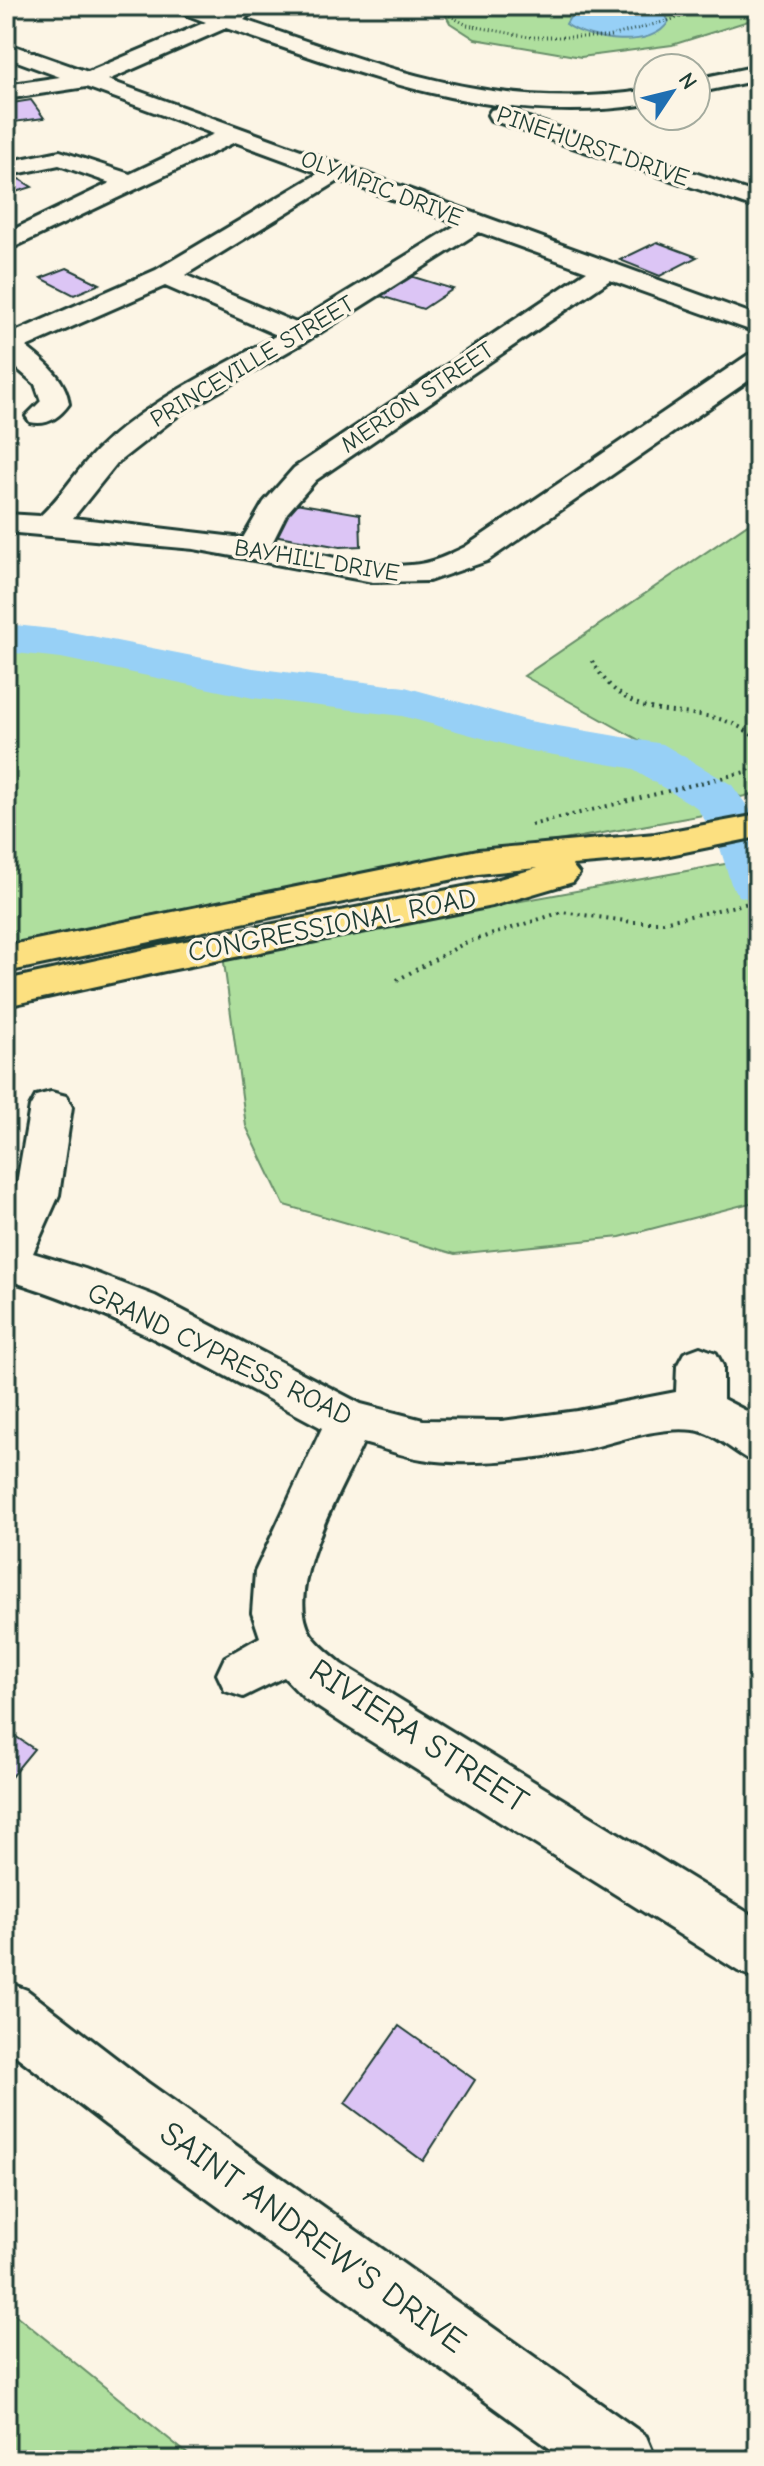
<svg xmlns="http://www.w3.org/2000/svg" width="764" height="2466" font-family="'Comic Neue',sans-serif">
<rect width="100%" height="100%" fill="#fcf5e5"/>
<filter id="ink" filterUnits="userSpaceOnUse"><feTurbulence type="fractalNoise" baseFrequency=".0125" numOctaves="2"/><feDisplacementMap in="SourceGraphic" scale="16" xChannelSelector="R" yChannelSelector="G"/><feConvolveMatrix kernelMatrix="1 2 1 2 8 2 1 2 1" color-interpolation-filters="sRGB"/></filter>
<g filter="url(#ink)">
<g fill="#afdf9e" stroke="#678e69" stroke-width="2">
<path d="M441,6h317v12l-86,27 -91,12 -106,-18 -25,-16z"/>
<path d="M758,517v276l-17,4 -217,-121z"/>
<path d="M6,638l55,6 192,39 152,19 120,33 120,20 73,36 2,21 -552,99 -162,37z"/>
<path d="M758,858v343l-138,36 -165,17 -171,-49 -38,-79 -23,-171z"/>
<path d="M6,2307l189,153h-189z"/>
</g>
<path fill="#97d0f6" stroke="#6795a8" stroke-width="2" d="M571,6h88l10,15c-16,29 -80,20 -103,3l8,-14z"/>
<g fill="none" stroke-linecap="round" stroke-linejoin="round">
<path fill="#97d0f6" fill-rule="evenodd" d="M6,624l55,6 192,38 152,19 124,34 134,23 69,41 26,36v80l-19,-5 -8,-12 -14,-46 -21,-31 -66,-39 -105,-18 -123,-34 -149,-18 -192,-40 -55,-6z"/>
</g>
<g fill="#dcc5f5" stroke="#1f3d34" stroke-width="2">
<path d="M31,100l13,18 -30,4 -8,-12v-6z"/>
<path d="M19,179l13,8 -26,8v-12z"/>
<path d="M657,242l40,15 -37,19 -40,-16z"/>
<path d="M67,268l33,16 -26,11 -33,-17z"/>
<path d="M407,275l46,14 -30,20 -46,-14z"/>
<path d="M284,501l76,13 1,32 -21,1 -78,-14z"/>
<path d="M6,1730l28,19 -28,34z"/>
<path d="M399,2026l76,54 -52,81 -78,-58z"/>
</g>
<g fill="none" stroke-linecap="round" stroke-linejoin="round">
<g stroke="#1f3d34" stroke-width="6">
<g id="minor">
<path d="M171,6h31l22,8 13,-4 7,2 4,4 -4,4c140,47 254,94 404,70v14c-153,24 -279,-27 -422,-76l-118,52 650,236v17l-148,-53 -294,200 -29,33 -15,30c47,10 104,30 153,20 14,-3 27,-10 40,-16l283,-192 10,-2v21l-271,187 -58,20 -56,1 -179,-33 -188,-17v-18l34,2c22,-20 36,-45 56,-65 49,-49 122,-82 181,-116l-112,-49 -139,61c19,15 40,31 43,57 -10,14 -22,22 -39,18l-4,-6 15,-15 -6,-17 -29,-25v-23l150,-66 163,-97 -84,-31 -229,109v-18l104,-50 -51,-18 -53,11v-14l54,-11 70,23 84,-40 -128,-47 -80,12v-14l54,-8 -54,-20v-14l82,29 118,-50 -32,-12zM340,180l118,44 -162,99 -111,-48zM479,232l108,39 -293,197 -30,34 -21,36 -170,-20 44,-55 64,-50 127,-73z"/>
<path d="M758,66v14l-62,13v-14z"/>
<path d="M499,108l259,86v15l-267,-89 -3,-5 3,-5z"/>
<path d="M51,1092l15,4 6,11 -13,88 -26,58 52,16 70,27 206,108 62,16 79,1 75,-10 99,-19 1,-26 7,-13 16,-6 16,6 7,13v33l35,18v47c-22,-8 -40,-31 -64,-34 -36,-5 -79,13 -114,20 -45,9 -113,17 -158,9 -20,-3 -40,-11 -59,-16 -20,44 -81,145 -52,191 7,11 21,21 31,30l416,255v60l-20,-8 -393,-246 -41,-27 -20,-21 -41,20 -18,-6 -8,-17 8,-17 35,-20 -8,-24 3,-41 67,-144c-102,-54 -200,-114 -311,-147l-5,1v-66l9,-21 15,-88 6,-11z"/>
<path d="M6,1982l21,8 121,93 498,353 10,24h-90l-460,-335 -100,-77z"/>
</g>
</g>
<g stroke="#1f3d34" stroke-width="6">
<path id="major" d="M758,815v22l-103,21 -83,7 7,9 -6,8 -81,24 -327,65 -159,35v-26l159,-35 324,-63 48,-14 -59,6 -472,98v-26l472,-96 177,-16z"/>
</g>
<path stroke="#1f3d34" stroke-width="3" stroke-dasharray="1 3" stroke-linecap="butt" d="M432,6l35,19 62,12h78l78,-21 -10,-10"/>
<g stroke="#1f3d34" stroke-width="4" stroke-dasharray="2 5" stroke-linecap="butt">
<path d="M592,661c46,80 110,29 166,79"/>
<path d="M531,825l214,-53 13,-8"/>
<path d="M397,980l68,-37 97,-31 71,10h30l95,-21"/>
</g>
<use href="#minor" fill="#fcf5e5" fill-rule="evenodd"/>
<use href="#major" fill="#fce080" fill-rule="evenodd"/>
</g>
</g>
<g text-anchor="middle" dominant-baseline="central" stroke-width="7" stroke-linejoin="round" paint-order="stroke">
<g font-size="24" fill="#1f3d34" stroke="#fcf5e5">
<text transform="translate(593 146) rotate(19)">PINEHURST DRIVE</text>
<text transform="translate(382 188) rotate(21)">OLYMPIC DRIVE</text>
<text transform="translate(252 361) rotate(-31)">PRINCEVILLE STREET</text>
<text transform="translate(417 397) rotate(-34)">MERION STREET</text>
<text transform="translate(317 560) rotate(9)">BAYHILL DRIVE</text>
</g>
<g font-size="28" fill="#1f3d34" stroke="#fcf5e5">
<text transform="translate(332 925) rotate(-11)">CONGRESSIONAL ROAD</text>
<text transform="translate(220 1354) rotate(26)">GRAND CYPRESS ROAD</text>
</g>
<g font-size="34" fill="#1f3d34" stroke="#fcf5e5">
<text transform="translate(419 1736) rotate(33)">RIVIERA STREET</text>
<text transform="translate(313 2237) rotate(36)">SAINT ANDREW'S DRIVE</text>
</g>
</g>
<rect width="764" height="2466" fill="none" stroke="#fcf5e5" stroke-width="32"/>
<rect x="16" y="16" width="732" height="2434" fill="none" stroke="#1f3d34" stroke-width="3" filter="url(#ink)"/>
<g transform="translate(672 92) rotate(55)"><circle r="38" fill="#fcf5e5" stroke="#a4ab9e" stroke-width="2"/>
<path d="M0-6L14 30L0 20L-14 30Z" fill="#1f6fb2"/>
<text y="-12" font-size="22" font-weight="bold" text-anchor="middle" fill="#1f3d34">N</text>
</g>
</svg>
